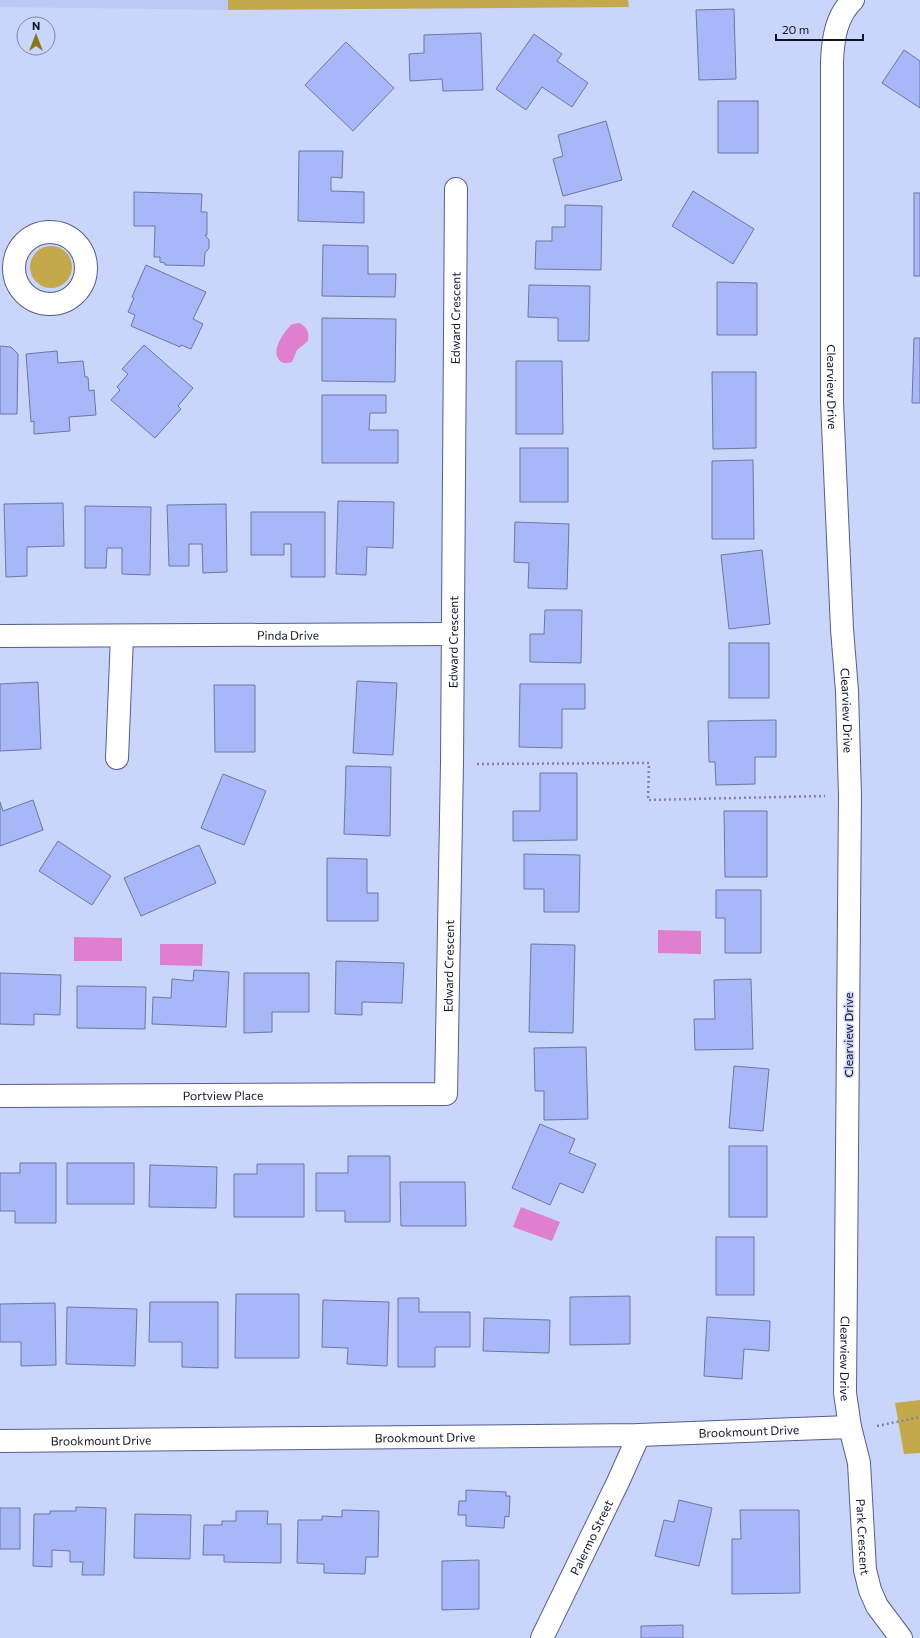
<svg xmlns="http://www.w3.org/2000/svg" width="920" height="1638" font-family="Commissioner,sans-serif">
<rect width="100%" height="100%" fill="#cad5fc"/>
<path fill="#bdc8f5" d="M0,0h238v10l-238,-3z"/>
<g fill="#c3a94b">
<path d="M228,0h400l1,7 -401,3z"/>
<circle cx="51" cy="267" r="21"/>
<path d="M920,1400v53l-16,1 -9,-51z"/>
</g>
<g fill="#e07ecf">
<path d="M299,323c7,3 11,9 9,18l-11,9 -5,12c-4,1 -9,2 -12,-1 -10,-11 4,-29 12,-37z"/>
<path d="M658,930l43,1v23l-43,-1z"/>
<path d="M74,937l48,1v23h-48z"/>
<path d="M160,944h43l-1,22 -42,-1z"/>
<path d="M521,1207l39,15 -8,19 -39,-14z"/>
</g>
<g fill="#a8b7f8" stroke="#6c77a3">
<path d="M734,9l2,70 -37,1 -3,-70z"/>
<path d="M481,33l2,57 -40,1 -1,-12 -32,2 -1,-27 15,-1v-18z"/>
<path d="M534,34l28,20 -5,7 31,22 -16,24 -30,-20 -16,23 -30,-21z"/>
<path d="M346,42l48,46 -41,43 -48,-46z"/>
<path d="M904,50l16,11v47l-38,-25z"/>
<rect x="718" y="101" width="40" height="52"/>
<path d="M606,121l16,59 -59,16 -10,-37 10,-3 -5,-21z"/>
<path d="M299,151h44l-1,27 -11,-1v14l33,1v31l-66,-2z"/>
<path d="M693,191l61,38 -21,35 -61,-38z"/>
<path d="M134,192l68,2 -1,18h6v23h-2l4,5v8l-4,5 -1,13 -39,-1v-2l-5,-1v-5h-6l1,-31h-21z"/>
<rect x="914" y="193" width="6" height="83"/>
<path d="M565,205l37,1 -1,64 -66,-1 1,-28h16v-14h13z"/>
<path d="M323,245l45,1v28h28l-1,23 -73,-1z"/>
<path d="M146,265l60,27 -13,27 10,5 -12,25 -10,-4 -1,2 -49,-21 4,-11 -7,-3 6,-14 -2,-1z"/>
<path d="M717,282l40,1v52h-40z"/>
<path d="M529,285l61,1 -1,55h-31v-23l-30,-1z"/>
<path d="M322,318l74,1 -1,63 -73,-1z"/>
<path d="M914,338h6v65h-8z"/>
<path d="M144,345l49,43 -15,18 3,3 -26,29 -44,-38 9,-10 -3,-3 11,-13 -6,-5z"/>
<path d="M0,346l11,1 7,7 -1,60h-17z"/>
<path d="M57,351l1,12 25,-2 2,16h3l1,14 5,-1 2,25 -27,2 1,14 -36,3v-13l-3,1 -5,-68z"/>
<path d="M516,361h46l1,73h-47z"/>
<path d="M712,372h44v76l-43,1z"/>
<path d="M322,395h64v18h-16l-1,17h29v33h-76z"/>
<rect x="520" y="448" width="48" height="54"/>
<path d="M753,460l1,79h-42v-78z"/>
<path d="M338,501l56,1 -1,46 -26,-1 -1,28 -30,-1z"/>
<path d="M63,503l1,43 -37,1v29l-21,1 -2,-73z"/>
<path d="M226,504l1,68 -24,1 -1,-29h-13v22h-20l-2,-61z"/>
<path d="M85,506l66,1 -1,68 -28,-1v-26h-15l-1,20h-21z"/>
<path d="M251,512h74v65h-34v-33h-7v11h-33z"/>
<path d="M515,522l54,2 -2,65 -39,-1 1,-25 -15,-1z"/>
<path d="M762,550l8,74 -41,5 -8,-74z"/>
<path d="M545,610h37l-1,53 -51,-1v-28h14z"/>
<rect x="729" y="643" width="40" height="55"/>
<path d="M357,681l40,2 -4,72 -40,-2z"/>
<path d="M38,682l3,67 -41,2v-67z"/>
<path d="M520,684h65v25h-23v39l-43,-1z"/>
<path d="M214,685h41v67h-40z"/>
<path d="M776,720v37h-21v27l-39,1 -1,-23h-6l-1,-41z"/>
<path d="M346,766l45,1 -1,69 -46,-2z"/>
<path d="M540,773h37v67l-64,1v-30h27z"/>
<path d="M223,774l43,17 -22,54 -43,-17z"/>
<path d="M33,800l10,30 -43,16v-44l3,9z"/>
<path d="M724,811h43v66h-42z"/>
<path d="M58,841l53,35 -19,29 -53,-34z"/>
<path d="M199,845l17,38 -75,33 -17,-38z"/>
<path d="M524,854l56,1 -1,57h-35v-23h-20z"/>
<path d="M327,858l40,1v34h11v28h-51z"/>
<path d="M716,890h45v63h-36v-35h-9z"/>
<path d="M531,944l44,1 -2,88 -44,-1z"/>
<path d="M336,961l68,2 -2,40 -40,-1v13l-27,-1z"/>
<path d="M194,970l35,2 -3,55 -74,-3 1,-27 18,1 1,-19 21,2z"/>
<path d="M0,973l61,2 -1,40 -26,-1v11l-34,-1z"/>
<path d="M244,973h65v39h-37v20l-28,1z"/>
<path d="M751,979l2,70 -58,1 -1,-31h21l-1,-39z"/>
<path d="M77,986l69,1 -1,42 -68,-1z"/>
<path d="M586,1047l2,72 -44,1v-29h-9l-1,-43z"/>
<path d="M734,1066l35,3 -6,62 -34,-3z"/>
<path d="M540,1124l35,15 -6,14 27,11 -13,29 -23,-10 -10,22 -38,-17z"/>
<rect x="729" y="1146" width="38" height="71"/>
<path d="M348,1156h42v66h-45v-11h-29v-38h32z"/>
<path d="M20,1163h36v60h-41v-12h-15v-38h20z"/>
<rect x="67" y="1163" width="67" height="41"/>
<path d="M257,1164h47v53h-70v-43h23z"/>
<path d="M150,1165l67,2 -1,41 -67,-1z"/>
<path d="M400,1182h65l1,44h-65z"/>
<rect x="716" y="1237" width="38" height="58"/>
<path d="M236,1294h63v64h-64z"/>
<path d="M630,1296v48l-60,1v-48z"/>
<path d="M398,1298h21v14h51v35h-35v20h-37z"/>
<path d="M323,1300l66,2 -2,64 -40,-2 1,-16 -26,-1z"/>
<path d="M150,1302h68v66l-36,-1v-25h-33z"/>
<path d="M55,1303l1,62 -35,1v-24h-21v-38z"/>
<path d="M67,1307l70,2 -2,57 -69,-2z"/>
<path d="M707,1317l63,4 -1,30 -25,-2 -2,30 -38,-3z"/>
<path d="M484,1318l66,2 -1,33 -66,-2z"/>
<path d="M466,1490l40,2v4h4l-1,21 -4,-1 -1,12 -38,-2v-11h-8l1,-14h7z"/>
<path d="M679,1500l33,8 -13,58 -44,-10 9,-36 10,2z"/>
<path d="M76,1507l30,1 -2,67h-22l1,-13h-13v-11l-18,-1v17l-19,-1 1,-52h16v-3h26z"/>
<rect x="0" y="1508" width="20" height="41"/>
<path d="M342,1510l37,1 -1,46h-12l-1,17 -41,-1v-9l-27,-1 1,-43h24v-4l20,1z"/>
<path d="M740,1510h59l1,83 -68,1v-55h9z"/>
<path d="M236,1511h32l-1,13h14v39l-57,-1v-7h-21l1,-30h18v-4h14z"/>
<path d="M135,1514l56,1 -1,44 -56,-1z"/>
<path d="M479,1560v49l-37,1v-49z"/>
<path d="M683,1625v13h-42v-12z"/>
</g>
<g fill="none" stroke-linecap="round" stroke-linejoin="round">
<g stroke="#555f8a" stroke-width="24">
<g id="street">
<path id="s1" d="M853,0c-17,16 -20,39 -21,61v341l10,227 5,62 3,105 -5,597 5,34 9,36 6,107 5,20 7,16 24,32"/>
<circle cx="50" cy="268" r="36"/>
<path id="s2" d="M0,636l453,-2"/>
<path d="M117,758l5,-122"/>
<path id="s3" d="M0,1096l446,-2 6,-331 4,-574"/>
<path id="s4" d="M0,1441l639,-6 211,-8"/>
<path id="s5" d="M542,1638l76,-156 21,-47"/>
</g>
</g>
<g stroke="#7e86a4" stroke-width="2.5" stroke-dasharray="2 3" stroke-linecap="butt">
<path d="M477,764l172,-1 -1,37 177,-4"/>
<path d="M877,1426l43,-9"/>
</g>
<use href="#street" stroke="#fff" stroke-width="22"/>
</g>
<g text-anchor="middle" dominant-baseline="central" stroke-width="3" stroke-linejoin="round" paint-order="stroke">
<g font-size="12" fill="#0e1223" stroke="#cad5fc">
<text stroke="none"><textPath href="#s3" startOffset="1222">Edward Crescent</textPath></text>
<text stroke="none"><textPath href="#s1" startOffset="392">Clearview Drive</textPath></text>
<text stroke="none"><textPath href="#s2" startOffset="288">Pinda Drive</textPath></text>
<text stroke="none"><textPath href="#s3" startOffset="898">Edward Crescent</textPath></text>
<text stroke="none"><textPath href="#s1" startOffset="716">Clearview Drive</textPath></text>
<text stroke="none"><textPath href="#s3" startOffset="574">Edward Crescent</textPath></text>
<text transform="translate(848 1035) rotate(-90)">Clearview Drive</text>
<text stroke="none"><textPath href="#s3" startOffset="223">Portview Place</textPath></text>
<text stroke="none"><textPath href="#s1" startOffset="1364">Clearview Drive</textPath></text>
<text stroke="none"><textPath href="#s4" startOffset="749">Brookmount Drive</textPath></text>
<text stroke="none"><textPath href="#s4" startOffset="425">Brookmount Drive</textPath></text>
<text stroke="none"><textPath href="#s4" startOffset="101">Brookmount Drive</textPath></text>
<text stroke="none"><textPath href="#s5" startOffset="112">Palermo Street</textPath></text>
<text stroke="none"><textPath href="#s1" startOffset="1544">Park Crescent</textPath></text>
</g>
</g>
<g transform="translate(36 36)"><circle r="19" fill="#cad5fc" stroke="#7f87a5"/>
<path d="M0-3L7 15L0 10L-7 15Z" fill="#8b7417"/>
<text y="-6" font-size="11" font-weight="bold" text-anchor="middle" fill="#0e1223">N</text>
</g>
<path d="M776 34v6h87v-6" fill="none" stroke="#0e1223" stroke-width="2"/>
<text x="782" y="34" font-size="12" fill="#0e1223" stroke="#cad5fc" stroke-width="3" paint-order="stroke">20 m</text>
</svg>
